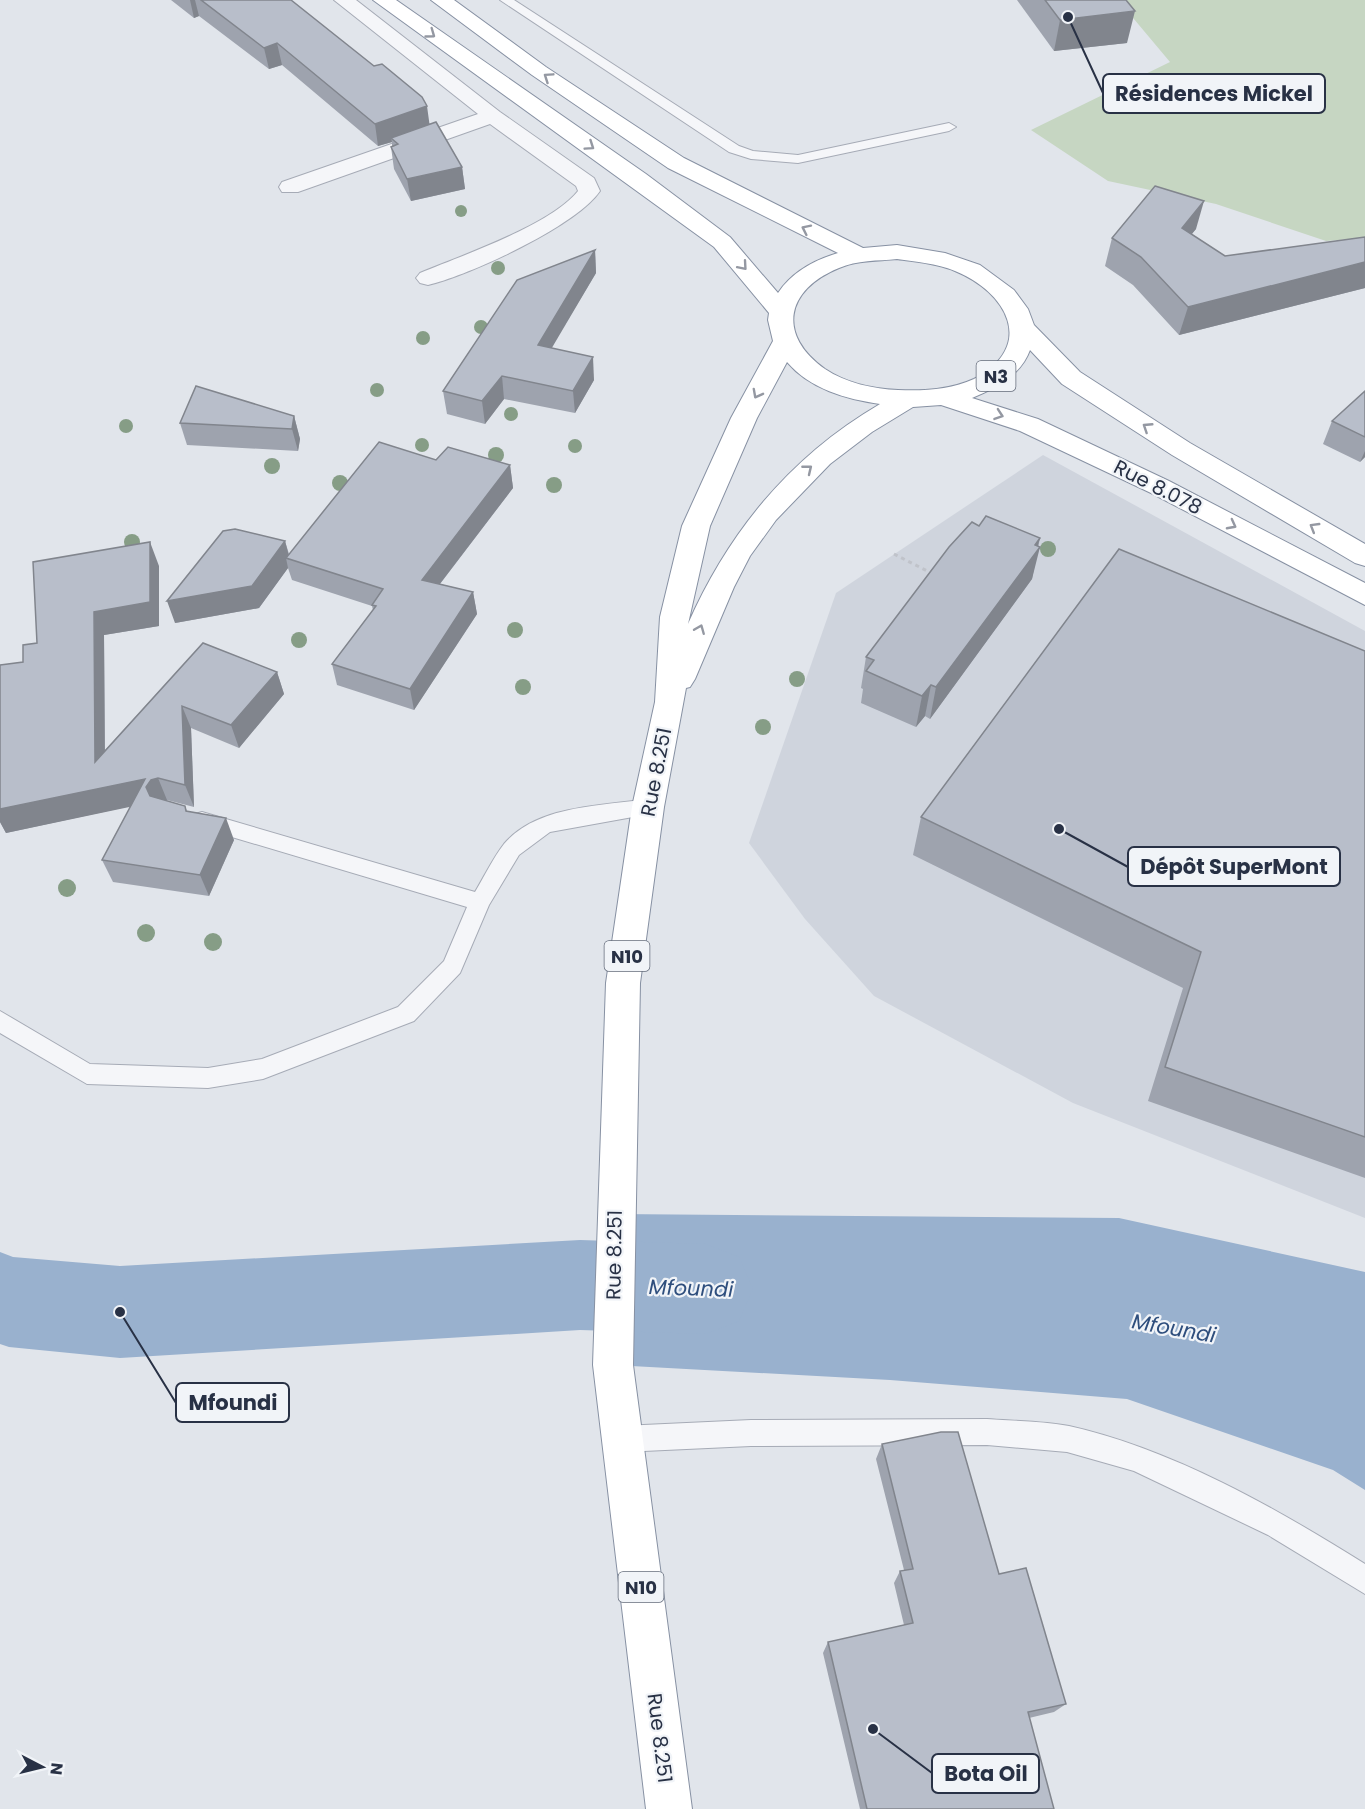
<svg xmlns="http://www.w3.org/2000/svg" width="1365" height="1809" font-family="Poppins,sans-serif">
<rect width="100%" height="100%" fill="#e1e5eb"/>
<path fill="#cfd4dd" d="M1043,455l322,176v587l-292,-115 -199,-107 -69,-77 -56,-76 87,-250z"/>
<path fill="#c6d6c2" d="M1118,0h247v238l-39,3 -110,-37 -108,-23 -77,-51 139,-68z"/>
<path fill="#99b1ce" d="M615,1214l504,4 246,54v218l-32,-20 -206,-71 -237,-19 -277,-15z"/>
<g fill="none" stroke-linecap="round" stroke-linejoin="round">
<path fill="#99b1ce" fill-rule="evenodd" d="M580,1240l126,4 33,13 14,32 -14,32 -33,13 -126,-4 -460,28 -111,-11 -9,-3v-92l13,5 107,9z"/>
<g stroke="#a6abb6" stroke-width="2">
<g id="service">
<path d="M500,0h14l225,146 14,5 45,4 151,-32 7,4 -7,4 -151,32 -47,-4 -22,-7z"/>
<path d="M648,799l7,2 3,6 -3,6 -105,19 -31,23 -30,50 -29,68 -46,48 -151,58 -55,9 -121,-4 -87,-51v-22l90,53 118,4 54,-9 136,-52 46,-46 23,-54 -272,-81 -3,-6 3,-6 7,-2 273,80c9,-15 18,-34 29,-48 33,-39 98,-38 144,-45z"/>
<path d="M987,1419c27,2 56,2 82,7 103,23 207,82 296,138v30l-97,-59 -134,-64 -67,-19 -80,-7 -236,1 -129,6 -9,-4 -4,-9 4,-9 9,-4 129,-6z"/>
</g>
</g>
<g stroke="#a6abb6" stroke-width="2">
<path id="minor" d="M334,0h22l144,112 94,66 6,13c-24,35 -130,84 -172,94l-8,-2 -4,-5 4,-5c41,-17 131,-48 158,-82l-2,-5 -86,-62 -192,68h-16l-3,-5 3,-5 196,-68z"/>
</g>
<g stroke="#8791a3" stroke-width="2">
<path id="trunk" d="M373,0h23l250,174 84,63 48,56c14,-21 36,-33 60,-40l-170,-85 -136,-93 -101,-75h23l92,67 138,91 179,90 34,-3 48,8 35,12 34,25 14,19 6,16 46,47 110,71 175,101v22l-10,-3 -183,-108 -110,-71 -32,-34c-9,25 -34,38 -58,48l66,21 131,62 196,102v22l-214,-112 -131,-62 -79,-26 -28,2 -41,25 -42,32 -54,56 -26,36 -16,31 -39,92 -5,8 -4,1 -22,119 -24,176 -7,382 59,444h-46l-53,-444 13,-382 26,-176 23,-105 5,-85 22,-91 49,-108 42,-77 -5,-21 1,-7 -55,-66zM897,259c19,3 39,4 58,12 52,21 82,75 19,108 -24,11 -50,12 -76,11 -24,-1 -52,-7 -73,-21 -48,-34 -40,-79 14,-101 18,-8 39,-7 58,-9zM787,362c23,27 59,37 93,42 -89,52 -151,127 -192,220l22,-98 47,-108z"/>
</g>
<path stroke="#c0c3ca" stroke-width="3" stroke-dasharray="4 4" stroke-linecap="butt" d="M894,554l39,20"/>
<use href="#service" fill="#f5f6f9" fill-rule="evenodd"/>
<use href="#minor" fill="#f5f6f9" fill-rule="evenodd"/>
<use href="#trunk" fill="#fff" fill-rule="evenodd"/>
</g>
<g fill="#869d86">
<circle cx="461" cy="211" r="6"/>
<circle cx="498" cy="268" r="7"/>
<circle cx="481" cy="327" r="7"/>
<circle cx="423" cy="338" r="7"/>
<circle cx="377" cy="390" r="7"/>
<circle cx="511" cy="414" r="7"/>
<circle cx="126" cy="426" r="7"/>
<circle cx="422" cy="445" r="7"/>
<circle cx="575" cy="446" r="7"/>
<circle cx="496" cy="455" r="8"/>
<circle cx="272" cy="466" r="8"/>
<circle cx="340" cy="483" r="8"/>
<circle cx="554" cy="485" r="8"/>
<circle cx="132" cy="542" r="8"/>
<circle cx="1048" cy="549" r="8"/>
<circle cx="515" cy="630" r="8"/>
<circle cx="299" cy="640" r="8"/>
<circle cx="797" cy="679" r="8"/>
<circle cx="523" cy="687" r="8"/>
<circle cx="763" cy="727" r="8"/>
<circle cx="67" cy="888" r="9"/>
<circle cx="146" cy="933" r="9"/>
<circle cx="213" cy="942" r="9"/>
</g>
<g fill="#9ea3ae">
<path d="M171,0h120l139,124 32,43 3,22 -54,12 -17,-32 -3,-22 1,-1v-4l-14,4 -96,-81 -13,4 -70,-53 -5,2z"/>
<path d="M1017,0h109l1,43 -73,8z"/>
<path d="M1196,229l-5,5 34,22 140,-19v51l-186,47 -46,-50 -28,-19 7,-28z"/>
<path d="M595,250l1,23 -45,75 43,32 -19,33 -71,-14 -19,25 -38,-10 -4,-23z"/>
<path d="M1365,391v66l-5,5 -37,-18 9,-23z"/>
<path d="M294,416l6,23 -2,12 -111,-6 -7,-22z"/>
<path d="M436,460l74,5 3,23 -73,96 33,8 4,22 -63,96 -77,-25 -5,-21 41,-54 -1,-4 -80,-26 -4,-12 -29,40 -84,15 110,-82 4,13z"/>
<path d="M979,526l61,12 -8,41 -102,140 -5,-3 -9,11 -55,-24 2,-14 -2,-1 5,-31z"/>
<path d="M159,566v60l-55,9 1,115 98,-107 74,29 7,22 -45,54 -48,-20 3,79 -27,-7h-2l20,6 2,5 47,29 -25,56 -96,-14 -11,-22 29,-54 -125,27 -6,-11v-157l23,-3 14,-19z"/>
<path d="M1365,651v527l-217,-77 35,-113 -270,-133 8,-38z"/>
<path d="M882,1444l117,130 67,130 -12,8 -25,6 25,91h-194l-37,-156 5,-11 76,-17 -10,-42 6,-12 4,-1 -28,-111z"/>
</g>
<g fill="#81858d">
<path d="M190,0h5l4,16 -5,2z"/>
<path d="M1135,11l-8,32 -73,8 6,-31z"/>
<path d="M277,43l5,22 -13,4 -5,-21z"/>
<path d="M427,106l3,22 -39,10 1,4 -14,4 -3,-22z"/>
<path d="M462,167l3,22 -54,12 -4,-22z"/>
<path d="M1204,201l-8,28 -22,27 8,-28z"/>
<path d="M595,250l1,23 -56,95 -2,-23z"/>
<path d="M1365,262v26l-186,47 9,-28z"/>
<path d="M593,357l1,23 -19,33 -2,-22z"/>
<path d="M502,376l2,23 -19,25 -3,-23z"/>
<path d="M294,416l6,23 -2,12 -6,-22z"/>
<path d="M1365,451v6l-5,5z"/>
<path d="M510,465l3,23 -87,114 -4,-22z"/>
<path d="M1040,538l-4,14 4,-5 -8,32 -102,140 6,-32z"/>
<path d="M285,541l5,19 -4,-2 2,10 -29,40 -84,15 -8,-22z"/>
<path d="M150,542l9,24v60l-55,9 1,149 -10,-22 -1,-150z"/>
<path d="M473,592l4,22 -63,96 -4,-21z"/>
<path d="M277,672l7,22 -45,54 -8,-23z"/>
<path d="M931,685l-6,31 -9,11 6,-31z"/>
<path d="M182,706l9,22 3,79 -9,-22z"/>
<path d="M158,778l9,22 -7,2h-7l-147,31 -6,-11v-13l145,-30z"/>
<path d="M226,818l8,22 -25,56 -9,-21z"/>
</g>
<g fill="#b8beca" stroke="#81858d" stroke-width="1.5">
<path d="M201,0h90l83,66 8,-2 40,33 5,9 -52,18 -98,-81 -13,5z"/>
<path d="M1045,0h81l9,11 -75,9z"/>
<path d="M436,122l26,45 -55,12 -16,-32 7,-3 -7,-6z"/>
<path d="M1155,186l49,15 -22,27 43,28 140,-19v25l-177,45 -47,-50 -29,-19z"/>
<path d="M595,250l-57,95 55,12 -20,34 -71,-15 -20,25 -39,-10 74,-111z"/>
<path d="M196,386l98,30 -2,13 -112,-6z"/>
<path d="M1365,391v46l-33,-16z"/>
<path d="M379,442l57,18 12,-13 62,18 -88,115 51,12 -63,97 -78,-25 44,-58 -4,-1 11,-16 -97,-31z"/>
<path d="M986,516l54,22 -5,7 5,2 -104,140 -5,-2 -9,11 -56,-25 8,-11 -8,-3 83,-110 23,-25 7,4z"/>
<path d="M235,529l50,12 -33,45 -85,15 56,-70z"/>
<path d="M150,542v60l-56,10 1,150 108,-119 74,29 -46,53 -49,-19 3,79 -27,-7 -7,2 -5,7 4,9 35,10 1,5 40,7 -26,57 -98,-15 43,-81 -145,30v-144l23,-3v-17l14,-2 -4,-81z"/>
<path d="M1119,549l246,102v486l-200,-70 36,-115 -280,-135z"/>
<path d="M941,1432h17l41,142 27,-6 40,136 -38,8 26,97h-187l-39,-167 85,-19 -13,-52 13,-2 -31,-125z"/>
</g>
<defs><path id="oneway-chevron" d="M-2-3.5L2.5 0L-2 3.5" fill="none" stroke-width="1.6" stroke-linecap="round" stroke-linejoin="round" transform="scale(1.5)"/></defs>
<g stroke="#9498a2">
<use href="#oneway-chevron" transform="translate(431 34) rotate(36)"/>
<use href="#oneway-chevron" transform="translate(548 77) rotate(-146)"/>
<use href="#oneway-chevron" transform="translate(590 146) rotate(34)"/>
<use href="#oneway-chevron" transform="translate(806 229) rotate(-154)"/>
<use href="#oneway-chevron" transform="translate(743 266) rotate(49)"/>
<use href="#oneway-chevron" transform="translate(757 394) rotate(118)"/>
<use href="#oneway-chevron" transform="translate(999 415) rotate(19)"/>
<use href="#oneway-chevron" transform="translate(1147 427) rotate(-147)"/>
<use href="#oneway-chevron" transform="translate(808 469) rotate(-39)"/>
<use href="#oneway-chevron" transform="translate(1232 525) rotate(28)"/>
<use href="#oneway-chevron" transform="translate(1314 527) rotate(-149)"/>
<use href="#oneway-chevron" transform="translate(700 629) rotate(-68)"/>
</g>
<g text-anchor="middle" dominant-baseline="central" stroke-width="4.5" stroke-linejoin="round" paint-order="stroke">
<g fill="#f1f4f8" stroke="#646c7b" stroke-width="1.5">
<rect x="976.5" y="361" width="39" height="30" rx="4.5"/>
<rect x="604.5" y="941" width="45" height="30" rx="4.5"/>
<rect x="618.5" y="1572" width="45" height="30" rx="4.5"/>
</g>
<g font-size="18" font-weight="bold" fill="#283145">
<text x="996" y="376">N3</text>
<text x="627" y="956">N10</text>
<text x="641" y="1587">N10</text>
</g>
<g font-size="20" fill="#283145" stroke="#f1f4f8">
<text transform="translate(1158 487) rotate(27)">Rue 8.078</text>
<text transform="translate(656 772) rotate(-79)">Rue 8.251</text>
<text transform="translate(614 1255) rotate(-89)">Rue 8.251</text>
<text transform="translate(660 1738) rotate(83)">Rue 8.251</text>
</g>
<g font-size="21" font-style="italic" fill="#2e4e7d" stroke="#f1f4f8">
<text transform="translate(691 1288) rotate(2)">Mfoundi</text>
<text transform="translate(1174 1328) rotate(10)">Mfoundi</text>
</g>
</g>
<path fill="none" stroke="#283145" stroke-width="2" d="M1068 17L1103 93M1059 829L1128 867M120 1312L176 1403M873 1729L932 1773"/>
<g fill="#283145" stroke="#f1f4f8" stroke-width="2">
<circle cx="1068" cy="17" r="6"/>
<circle cx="1059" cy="829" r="6"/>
<circle cx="120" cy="1312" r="6"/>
<circle cx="873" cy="1729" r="6"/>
</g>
<g fill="#f1f4f8" stroke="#283145" stroke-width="2">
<rect x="1103" y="74" width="222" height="39" rx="6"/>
<rect x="1128" y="847" width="212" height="39" rx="6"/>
<rect x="176" y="1383" width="113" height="39" rx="6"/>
<rect x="932" y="1754" width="107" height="39" rx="6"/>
</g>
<g font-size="21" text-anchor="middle" font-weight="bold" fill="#283145">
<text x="1214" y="101">Résidences Mickel</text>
<text x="1234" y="874">Dépôt SuperMont</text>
<text x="233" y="1410">Mfoundi</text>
<text x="986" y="1781">Bota Oil</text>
</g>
<g transform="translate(42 1767) rotate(97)" stroke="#f1f4f8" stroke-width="4.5" paint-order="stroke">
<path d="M0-4.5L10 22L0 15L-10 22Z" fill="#283145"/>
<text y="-9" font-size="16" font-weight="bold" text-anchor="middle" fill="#283145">N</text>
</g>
</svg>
